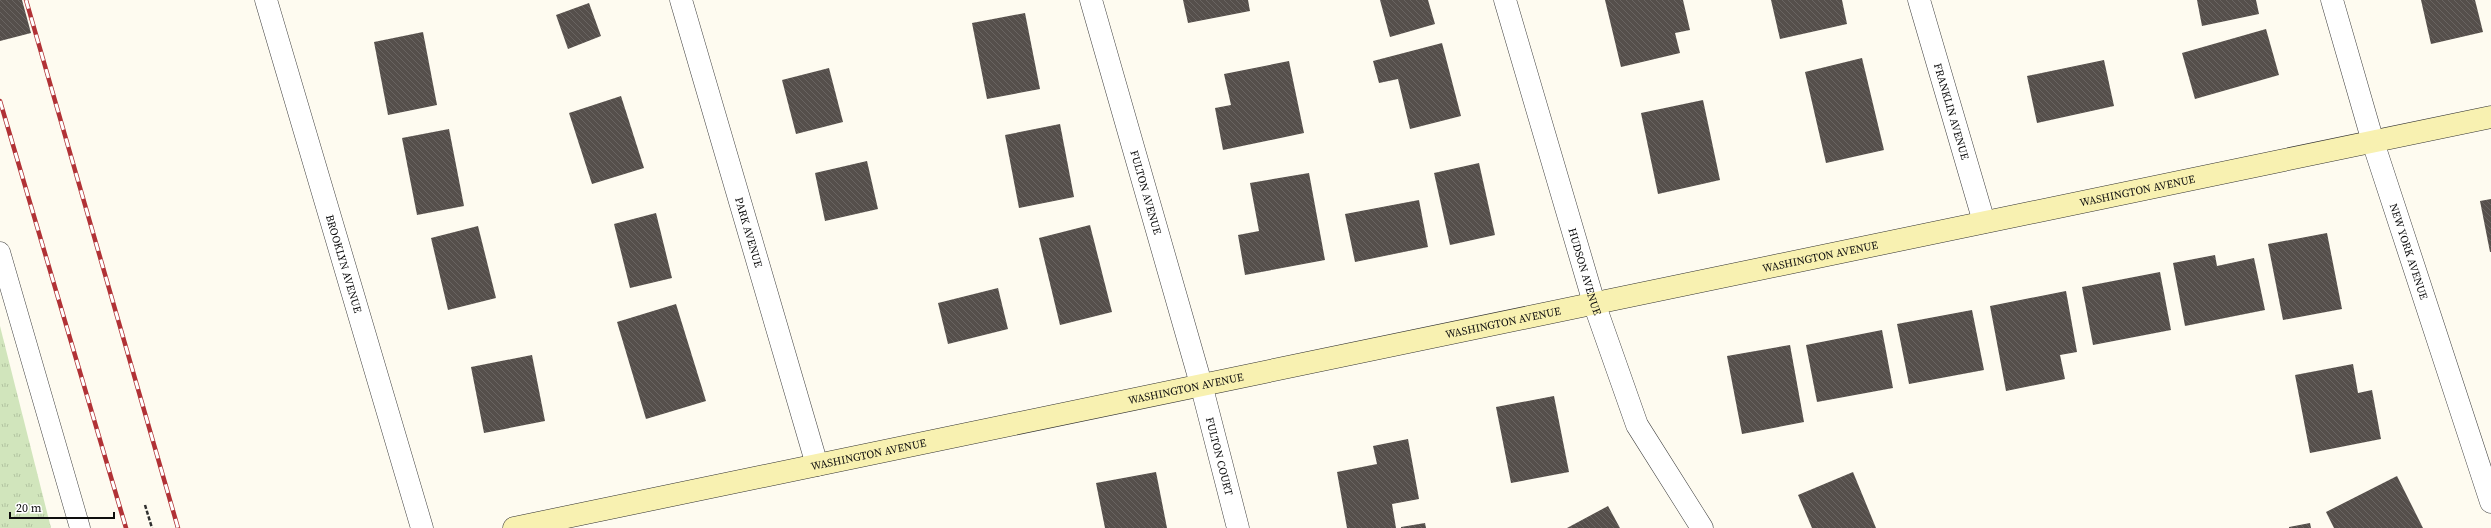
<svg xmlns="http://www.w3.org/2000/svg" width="2491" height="528" font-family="'Source Serif 4',serif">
<defs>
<pattern id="grass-tufts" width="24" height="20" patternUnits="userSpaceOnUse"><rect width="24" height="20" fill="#d1e5bc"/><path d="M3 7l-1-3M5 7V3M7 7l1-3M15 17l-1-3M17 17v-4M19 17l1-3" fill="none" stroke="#b2c3a0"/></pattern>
<pattern id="building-back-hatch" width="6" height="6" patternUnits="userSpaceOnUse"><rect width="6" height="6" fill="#554f4b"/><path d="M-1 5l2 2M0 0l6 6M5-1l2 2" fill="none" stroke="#696461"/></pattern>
</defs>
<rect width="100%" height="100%" fill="#fefbf0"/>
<path fill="url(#grass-tufts)" d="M0,326l51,202h-51z"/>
<g fill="url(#building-back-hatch)">
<path d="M0,0h22l9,33 -31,8z"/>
<path d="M1183,0h65l2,11 -62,12z"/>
<path d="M1380,0h48l7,24 -45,13z"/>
<path d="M1605,0h78l7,30 -15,3 5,20 -59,14z"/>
<path d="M1771,0h71l5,24 -67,15z"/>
<path d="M2197,0h59l3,14 -57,12z"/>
<path d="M2421,0h54l8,32 -52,12z"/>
<path d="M589,3l12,33 -33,13 -12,-34z"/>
<path d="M1025,13l15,76 -53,10 -15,-76z"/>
<path d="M2266,29l13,46 -84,24 -13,-46z"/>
<path d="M423,32l14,73 -49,10 -14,-73z"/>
<path d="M1442,43l19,73 -51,13 -12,-50 -19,4 -6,-22z"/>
<path d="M1862,58l22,92 -58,13 -21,-91z"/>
<path d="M2104,60l10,46 -77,17 -10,-47z"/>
<path d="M1289,61l15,72 -81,17 -8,-42 16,-3 -7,-31z"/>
<path d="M829,68l14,54 -47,12 -14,-54z"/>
<path d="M621,96l23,72 -52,16 -23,-71z"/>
<path d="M1703,100l17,80 -62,14 -17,-81z"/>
<path d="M1060,124l14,73 -55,11 -14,-73z"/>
<path d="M449,129l15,77 -47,9 -15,-77z"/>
<path d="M867,161l11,48 -53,12 -10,-48z"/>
<path d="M1479,163l16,72 -45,10 -16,-72z"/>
<path d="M1309,173l16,87 -80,15 -7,-40 21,-4 -9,-48z"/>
<path d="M2491,199v53h-1l-10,-51z"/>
<path d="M1419,200l9,47 -73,15 -10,-48z"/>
<path d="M656,213l16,65 -42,10 -16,-64z"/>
<path d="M1090,225l22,87 -52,13 -21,-87z"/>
<path d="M478,226l18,72 -48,12 -17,-72z"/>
<path d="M2327,233l15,76 -59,11 -15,-76z"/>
<path d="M2215,255l2,11 37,-8 11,52 -80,16 -12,-63z"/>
<path d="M2160,272l11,58 -78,15 -11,-58z"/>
<path d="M998,288l10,41 -60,15 -10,-41z"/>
<path d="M2066,291l11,61 -17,3 5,24 -59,12 -16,-85z"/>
<path d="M676,304l30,97 -60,18 -29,-97z"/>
<path d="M1972,310l12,60 -75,14 -12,-60z"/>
<path d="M1882,330l11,58 -76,14 -11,-57z"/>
<path d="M1790,345l14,77 -62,12 -15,-78z"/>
<path d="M532,355l13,66 -61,12 -13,-66z"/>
<path d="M2353,364l5,29 14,-3 9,49 -71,14 -15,-78z"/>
<path d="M1554,396l15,76 -58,11 -15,-76z"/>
<path d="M1408,439l11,60 -27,5 4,24h-49l-10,-56 40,-8 -4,-18z"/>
<path d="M1156,472l11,56h-62l-9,-45z"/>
<path d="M1853,472l23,56h-64l-14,-33z"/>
<path d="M2397,476l26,52h-89l-8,-16z"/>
<path d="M1608,506l12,22h-53z"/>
<path d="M1425,523l1,5h-25v-1z"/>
<path d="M2310,523l1,5h-22v-1z"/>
</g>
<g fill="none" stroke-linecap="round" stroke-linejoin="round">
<g stroke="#414141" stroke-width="21">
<path id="lane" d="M0,252l80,276"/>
</g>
<g stroke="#414141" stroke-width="23">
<g id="street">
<path id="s1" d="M266,0l156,528"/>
<path id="s2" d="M681,0l136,465"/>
<path id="s3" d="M1091,0l110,384 37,144"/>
<path id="s4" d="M1505,0l89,303 43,122 65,103"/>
<path id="s5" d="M1919,0l65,222"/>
<path id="s6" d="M2332,0l41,142 118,360"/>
</g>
</g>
<g stroke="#303030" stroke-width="23">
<g id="secondary">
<path id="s7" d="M514,528l1977,-411"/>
</g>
</g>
<path stroke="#303030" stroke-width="2.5" stroke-dasharray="4 2" stroke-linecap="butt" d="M145,505l7,23"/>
<use href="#lane" stroke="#fff" stroke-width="20"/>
<use href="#street" stroke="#fff" stroke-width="22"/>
<use href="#secondary" stroke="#f8f1b1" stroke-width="22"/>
<g stroke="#b13236" stroke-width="4.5">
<g id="rail">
<path d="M26,0l152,528"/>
<path d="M0,101l126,427"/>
</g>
</g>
<use href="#rail" stroke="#fff" stroke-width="3" stroke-dasharray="9" stroke-linecap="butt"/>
</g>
<g text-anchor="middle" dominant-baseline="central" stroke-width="4" stroke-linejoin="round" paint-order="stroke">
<g font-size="11" fill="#0e0e0e" stroke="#fff">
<text stroke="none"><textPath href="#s5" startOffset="116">FRANKLIN AVENUE</textPath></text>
<text stroke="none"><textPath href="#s7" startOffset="1658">WASHINGTON AVENUE</textPath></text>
<text stroke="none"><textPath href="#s3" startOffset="200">FULTON AVENUE</textPath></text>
<text stroke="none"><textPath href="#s2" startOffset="242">PARK AVENUE</textPath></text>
<text stroke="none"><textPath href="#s6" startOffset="263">NEW YORK AVENUE</textPath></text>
<text stroke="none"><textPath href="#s7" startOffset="1334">WASHINGTON AVENUE</textPath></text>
<text stroke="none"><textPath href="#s1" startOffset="275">BROOKLYN AVENUE</textPath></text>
<text stroke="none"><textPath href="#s4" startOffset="283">HUDSON AVENUE</textPath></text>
<text stroke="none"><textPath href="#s7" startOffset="1010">WASHINGTON AVENUE</textPath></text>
<text stroke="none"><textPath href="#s7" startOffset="686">WASHINGTON AVENUE</textPath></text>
<text stroke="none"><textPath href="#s7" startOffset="362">WASHINGTON AVENUE</textPath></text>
<text stroke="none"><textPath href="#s3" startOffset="474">FULTON COURT</textPath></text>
</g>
</g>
<path d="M10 512v6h104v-6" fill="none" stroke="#0e0e0e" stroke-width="2"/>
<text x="16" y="512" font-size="12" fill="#0e0e0e" stroke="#ffffff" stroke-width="3" paint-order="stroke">20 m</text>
</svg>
